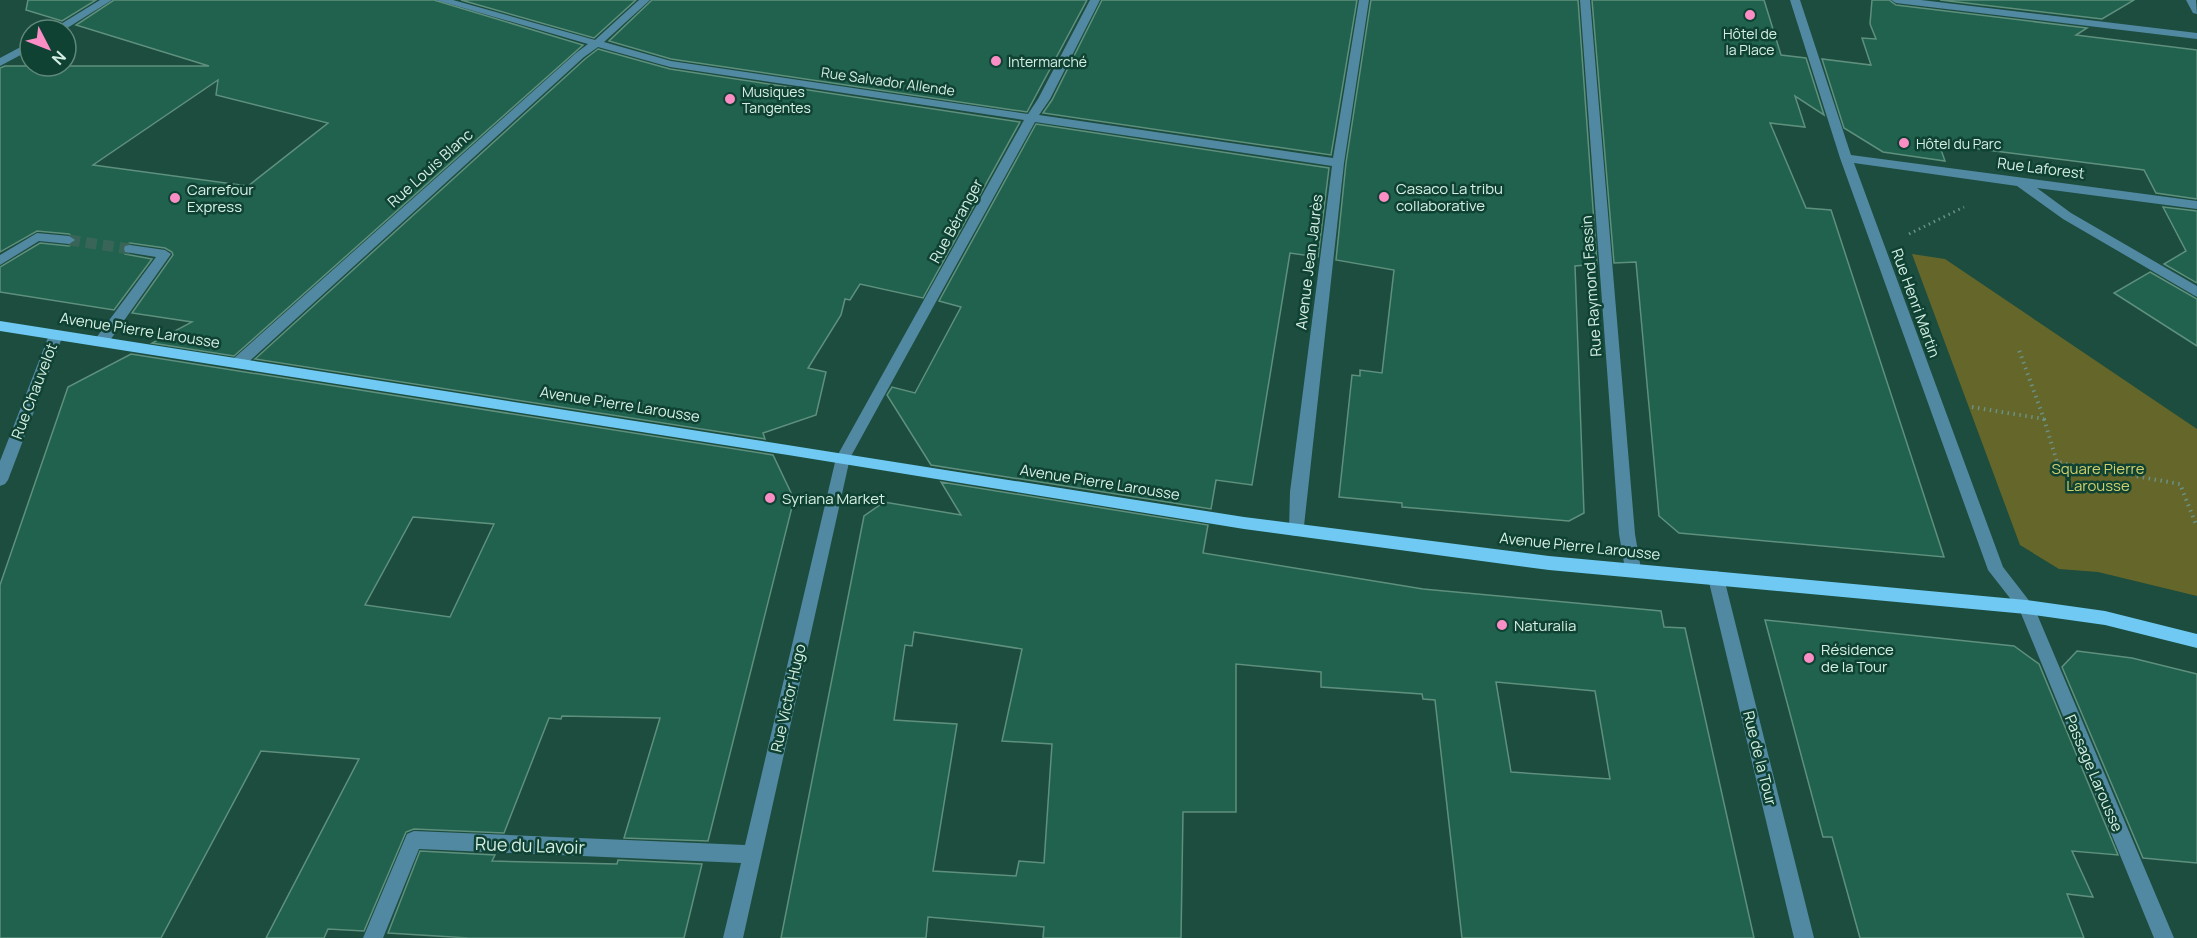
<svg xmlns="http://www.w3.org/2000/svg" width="2197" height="938" font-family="Manrope,sans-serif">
<rect width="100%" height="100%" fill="#1c4d3e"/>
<path fill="#65662a" d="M1912,254l33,5 252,170v167l-99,-24 -39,-3 -39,-24z"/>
<g fill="#20624e" stroke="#5f907e" stroke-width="1.5" fill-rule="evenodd">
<path d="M28,0h68l-34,21 -36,-11z"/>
<path d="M114,0h320l149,45 -349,311 -82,-13 40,-21 -60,-9 41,-58 -1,-3 -7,-4 -35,-5 -7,2 -1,5 3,4 27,5 -38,51 -114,-18v-25l40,-24 29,3 8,-5 -8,-7 -32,-3 -37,21v-184l5,-2h204l-133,-41zM218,80l-2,15 112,28 -80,63 -155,-21z"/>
<path d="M461,0h175l-42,38z"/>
<path d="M652,0h435l-60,112 -356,-53 -62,-18z"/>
<path d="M1102,0h255l-26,155 -288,-42 9,-13z"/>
<path d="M1371,0h207l19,264 -22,2 9,247 -15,8 -167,-14v-4l-63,-6 13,-122 8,1v-6l22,3 12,-103 -58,-10 10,-97z"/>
<path d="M1592,0h172l17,55 25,3 18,57 -29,-19 10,31 -35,-4 36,85 25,2 113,347 -265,-24 -20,-17 -23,-254 -22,1z"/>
<path d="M1872,0h17l7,5 191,23 -11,7 121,15v149l-41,-6 -12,-23 -205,-26 6,17 -62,-9 -39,-24 -22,-69 49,6 -9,-27 14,1 -6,-15z"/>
<path d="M1940,0h194l-32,19z"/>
<path d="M598,49l72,20 350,53 -97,176 -63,-14 -10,16 -5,-1 -4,16 -33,53 18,4 -10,43 -53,18 2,6 -510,-80 330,-300z"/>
<path d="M1036,124l293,44 -11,89 -28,-4 -38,232 -36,-5 -5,29 -280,-44 -44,-70 5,-8 23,6 46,-86 -22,-6z"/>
<path d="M2163,207l34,4v72l-33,-19 22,-13z"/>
<path d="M2150,272l47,27v47l-83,-53z"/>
<path d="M131,354l642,101 21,44 -86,342 -84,-3 36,-120 -98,-2 -1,3 -12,-1 -45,115 -90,-4 -8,3 -42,99 -36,-2 -4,9h-58l93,-179 -98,-8 -100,187h-161v-353l68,-198zM413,517l81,7 -44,93 -85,-12z"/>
<path d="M941,482l267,43 -5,28 220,36 238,22 3,16 21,1 69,310h-292l-27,-238 -12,-1 -1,-5 -101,-7v-15l-85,-8v148h-53l-2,126h-138l1,-11 -116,-10 -2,21h-145l83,-422 20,-14 77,13zM914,632l108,17 -20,92 50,3 -8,119 -25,-2 -3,15 -83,-5 24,-147 -63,-4 11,-75 7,1zM1496,682l99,9 15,88 -99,-7z"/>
<path d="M1765,620l249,26 25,18 79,191 -46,-4 21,46 -26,-3 17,44h-224l-28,-101h-9z"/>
<path d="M2077,651l55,7 65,16v189l-54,-5 -81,-191z"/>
<path d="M420,851l75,4 -3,6 125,3 1,-4 84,4 -18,74h-215l-81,-5z"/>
</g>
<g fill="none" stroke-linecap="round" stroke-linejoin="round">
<path stroke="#386557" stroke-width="11" stroke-dasharray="11 6" stroke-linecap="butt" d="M69,240l61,9"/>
<path stroke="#6a9184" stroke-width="3" stroke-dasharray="1.5 4" stroke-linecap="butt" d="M1909,234l55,-27"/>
<g stroke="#6a9184" stroke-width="4" stroke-dasharray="1.5 4.5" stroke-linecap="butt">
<path d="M1972,407l72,12 -25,-69"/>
<path d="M2044,419l13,43 123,22 17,43"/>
</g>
<g fill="#5289a2" fill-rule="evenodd">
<path d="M100,0h12l-48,30h-13z"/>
<path d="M436,0h17l142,40 44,-40h11l-46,42 67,19 357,53 10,-15 52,-99h10l-50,99 -11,16 294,43 26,-158h10l-25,163 -41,372 -6,1 -6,-1 -2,-5 1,-38 42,-326 -297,-44 -185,336 -107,480h-20l18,-75 -322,-14 -36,89h-20l44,-104 7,-3 331,14 91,-387 188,-338 -354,-53 -72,-20 -14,10 -341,310h-10l-2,-4 2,-4 343,-306 12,-9z"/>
<path d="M1580,0h10l45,534 6,35 -2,5 -6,2 -6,-2 -2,-5 -6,-35z"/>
<path d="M1790,0h10l51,155 346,46v8l-160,-21 34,25 126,73v11l-134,-78 -46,-33 -163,-23 149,404 31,40 140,331h-20l-134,-327 -32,-41 -148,-412z"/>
<path d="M1891,0h30l276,33v6l-301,-36z"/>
<path d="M2186,0h10l1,14 -4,-1z"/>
<path d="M30,42v8l-30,16v-8z"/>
<path d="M37,233l32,3 6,4 -6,4 -30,-3 -39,24v-10z"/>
<path d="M130,245l35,5 6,4 -65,92h-10l-2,-4 2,-4 60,-81 -31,-5 -1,-3 1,-3z"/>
<path d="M56,330l7,5 -55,145 -3,4 -5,2v-25l49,-126z"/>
<path d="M1716,571l6,2 2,5 90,360h-20l-86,-360 2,-5z"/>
</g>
<path fill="#6fc9f2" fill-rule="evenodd" d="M0,321l1244,196 305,39 477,44 79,11 92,23v14l-92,-23 -79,-11 -477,-44 -305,-41 -456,-74 -788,-124z"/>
</g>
<g fill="#fb8fc5" stroke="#0f4233" stroke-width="2">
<circle cx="1750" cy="15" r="6"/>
<circle cx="996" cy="61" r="6"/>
<circle cx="730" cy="99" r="6"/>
<circle cx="1904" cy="143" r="6"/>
<circle cx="1384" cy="197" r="6"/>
<circle cx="175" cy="198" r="6"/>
<circle cx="770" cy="498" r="6"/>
<circle cx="1502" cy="625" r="6"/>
<circle cx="1809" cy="658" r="6"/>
</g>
<g text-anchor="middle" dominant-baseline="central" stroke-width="5" stroke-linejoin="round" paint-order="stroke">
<g font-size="14" fill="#d6efe5" stroke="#0f4233" text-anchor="start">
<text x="1750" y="33" text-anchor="middle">Hôtel de<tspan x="1750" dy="16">la Place</tspan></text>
<text x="1008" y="61">Intermarché</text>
<text x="742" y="91">Musiques<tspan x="742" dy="16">Tangentes</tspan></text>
<text x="1916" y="143">Hôtel du Parc</text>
</g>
<g font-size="14" fill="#d6efe5" stroke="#0f4233">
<text transform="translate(888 81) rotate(8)">Rue Salvador Allende</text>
</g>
<g font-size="15" fill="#d6efe5" stroke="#0f4233">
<text transform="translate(430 168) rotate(-42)">Rue Louis Blanc</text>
<text transform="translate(2041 168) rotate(7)">Rue Laforest</text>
<text transform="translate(956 221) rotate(-61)">Rue Béranger</text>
<text transform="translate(1309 262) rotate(-83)">Avenue Jean Jaurès</text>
<text transform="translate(1591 286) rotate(-94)">Rue Raymond Fassin</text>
<text transform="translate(1916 303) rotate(70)">Rue Henri Martin</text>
<text transform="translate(140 330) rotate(9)">Avenue Pierre Larousse</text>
<text transform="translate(34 391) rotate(-69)">Rue Chauvelot</text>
<text transform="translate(620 404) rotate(9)">Avenue Pierre Larousse</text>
<text transform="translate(1100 482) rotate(9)">Avenue Pierre Larousse</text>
<text transform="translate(1580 546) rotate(6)">Avenue Pierre Larousse</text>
<text transform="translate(788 698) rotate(-77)">Rue Victor Hugo</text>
<text transform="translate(1760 758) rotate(76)">Rue de la Tour</text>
<text transform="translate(2094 773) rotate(67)">Passage Larousse</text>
</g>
<g font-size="15" fill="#d6efe5" stroke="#0f4233" text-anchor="start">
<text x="1396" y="188">Casaco La tribu<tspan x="1396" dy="17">collaborative</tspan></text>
<text x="187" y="189">Carrefour<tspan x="187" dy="17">Express</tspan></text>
<text x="782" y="498">Syriana Market</text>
<text x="1514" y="625">Naturalia</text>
<text x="1821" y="649">Résidence<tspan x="1821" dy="17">de la Tour</tspan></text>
</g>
<g font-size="15" fill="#d0d16d" stroke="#0f4233">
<text x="2098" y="468">Square Pierre<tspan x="2098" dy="17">Larousse</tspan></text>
</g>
<g font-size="18" fill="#d6efe5" stroke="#0f4233">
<text transform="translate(530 845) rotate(2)">Rue du Lavoir</text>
</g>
</g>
<g transform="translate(48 48) rotate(132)"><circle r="28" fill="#0f4233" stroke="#5f877a" stroke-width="1.5"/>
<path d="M0-4.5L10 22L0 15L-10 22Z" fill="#fb8fc5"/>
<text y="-9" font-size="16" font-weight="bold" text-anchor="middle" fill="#d6efe5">N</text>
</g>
</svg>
